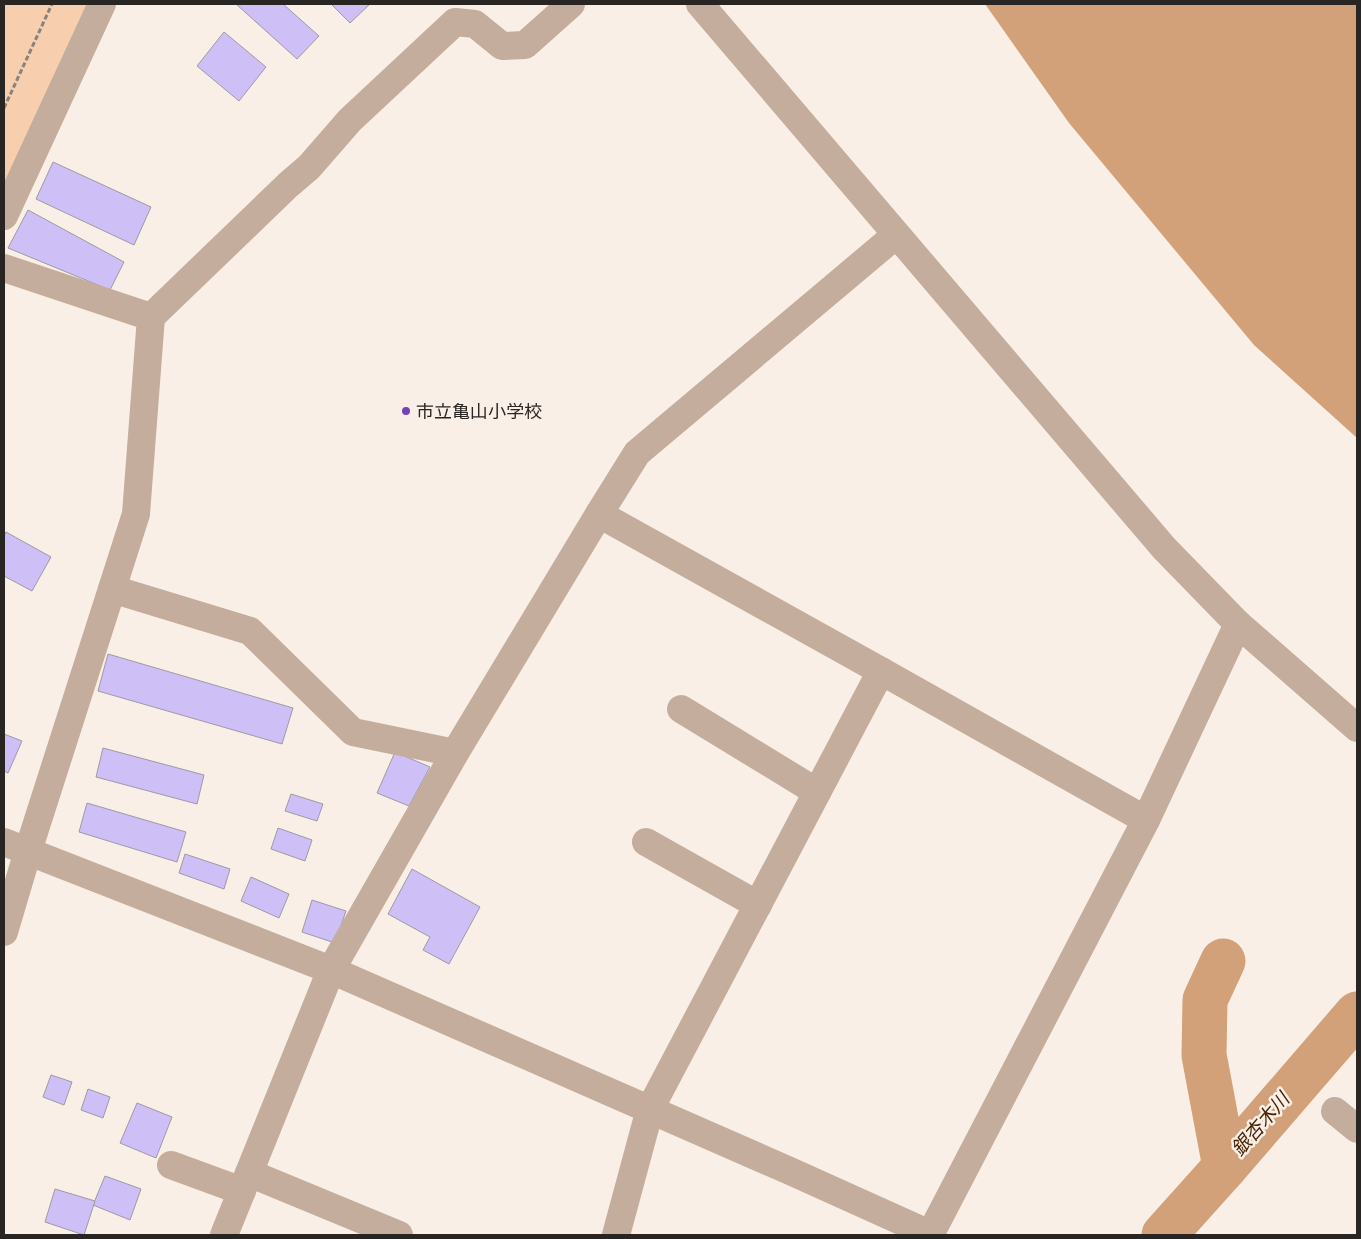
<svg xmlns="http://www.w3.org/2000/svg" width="1361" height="1239" font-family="'PT Sans','Noto Sans JP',sans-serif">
<rect width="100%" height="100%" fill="#faefe6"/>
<path fill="#f7cfaf" d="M4,4h92l-92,198z"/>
<path fill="#d2a17a" d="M985,4h372v434l-103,-93 -185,-222z"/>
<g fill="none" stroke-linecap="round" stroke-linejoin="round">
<g stroke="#d2a17a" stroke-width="45">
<path d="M1223,961l-18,39 -1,55 21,112"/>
<path d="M1164,1235l61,-68 132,-153"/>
</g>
</g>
<g fill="#cfbff7" stroke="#9c9aa5">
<path d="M236,4h47l36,32 -22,23z"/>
<path d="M331,4h39l-20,19z"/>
<path d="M224,32l42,35 -27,34 -42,-35z"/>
<path d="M53,162l98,45 -17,38 -98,-46z"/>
<path d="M28,210l96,52 -14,28 -102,-42z"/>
<path d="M6,532l45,25 -19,34 -28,-15v-40z"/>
<path d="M108,654l185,54 -11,36 -184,-53z"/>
<path d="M4,734l18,7 -14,32 -4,-2z"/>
<path d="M103,748l101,27 -7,29 -101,-27z"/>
<path d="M395,752l35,15 -21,39 -32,-13z"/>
<path d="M291,794l32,10 -6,17 -32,-10z"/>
<path d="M87,803l99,29 -9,30 -98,-30z"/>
<path d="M278,828l34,12 -7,21 -34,-12z"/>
<path d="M185,854l45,15 -6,20 -45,-16z"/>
<path d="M412,869l68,38 -31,57 -26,-14 7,-13 -42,-23z"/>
<path d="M251,877l38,17 -10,24 -38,-17z"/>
<path d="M312,900l34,11 -11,32 -33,-11z"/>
<path d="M51,1075l21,7 -8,23 -21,-8z"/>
<path d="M88,1089l22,8 -7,21 -22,-8z"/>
<path d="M137,1103l35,14 -16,41 -36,-15z"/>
<path d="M105,1176l36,13 -11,31 -37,-15z"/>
<path d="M55,1189l40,12 -11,34 -39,-13z"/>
</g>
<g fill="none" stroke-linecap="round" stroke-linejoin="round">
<path stroke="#8a827d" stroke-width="3" stroke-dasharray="5 2.5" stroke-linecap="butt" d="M4,108l48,-104"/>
<g stroke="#c4ad9c" stroke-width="28">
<path d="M700,4l464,544 74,76 119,104"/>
<path d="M4,216l98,-212"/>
<path d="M4,268l147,49 -15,197 -108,337 -24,81"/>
<path d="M151,317l137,-132 21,-18 41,-47 105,-98 20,2 27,22 23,-1 46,-41"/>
<path d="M599,514l282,157 265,149"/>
<path d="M112,589l138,42 103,101 102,21"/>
<path d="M681,709l136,83"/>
<path d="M4,842l327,128 459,201 142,64"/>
<path d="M646,842l112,63"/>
<path d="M1335,1111l22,18"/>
<path d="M171,1165l71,26"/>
<path d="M249,1173l150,62"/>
<path d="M224,1235l107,-265 124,-217 144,-239 38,-61 259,-218"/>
<path d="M616,1235l34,-126 231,-438"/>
<path d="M930,1235l216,-415 92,-196"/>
</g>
</g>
<circle fill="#7142ba" stroke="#faefe6" stroke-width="2" cx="406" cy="411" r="5"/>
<g text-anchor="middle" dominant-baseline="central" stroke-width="5" stroke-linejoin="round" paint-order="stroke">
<g font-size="18" fill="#292522" stroke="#faefe6" text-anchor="start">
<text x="416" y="411">市立亀山小学校</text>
</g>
<g font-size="19" font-style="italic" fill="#462505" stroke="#faefe6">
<text transform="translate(1260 1124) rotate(-49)">銀杏木川</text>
</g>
</g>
<rect width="1361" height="1239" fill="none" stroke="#292522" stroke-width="10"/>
</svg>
